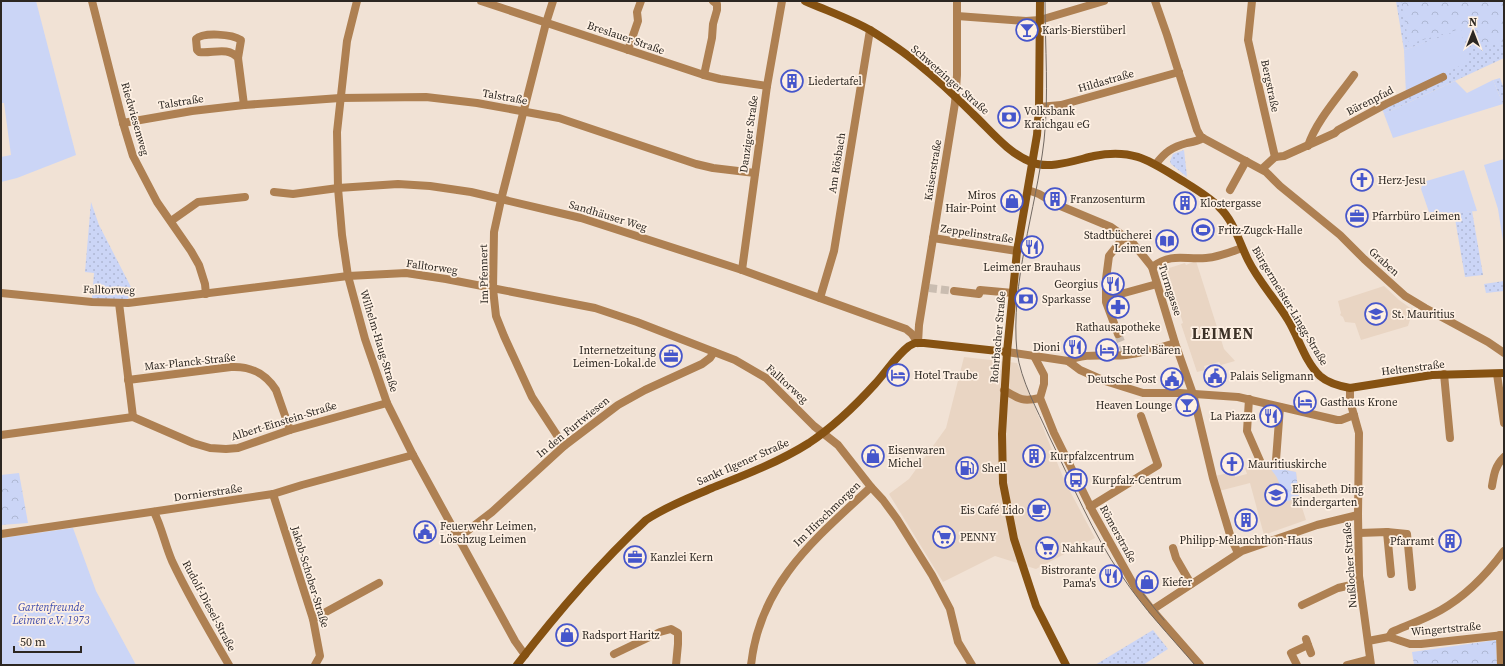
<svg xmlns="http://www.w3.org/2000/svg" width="1505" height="666" font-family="'Source Serif 4',serif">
<defs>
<pattern id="grass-dots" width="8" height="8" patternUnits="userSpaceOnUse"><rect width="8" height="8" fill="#cbd5f6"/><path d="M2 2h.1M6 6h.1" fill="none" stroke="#aeb7d3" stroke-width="1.8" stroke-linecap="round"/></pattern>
<pattern id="park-crowns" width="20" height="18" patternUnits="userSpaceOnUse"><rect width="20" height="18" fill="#cbd5f6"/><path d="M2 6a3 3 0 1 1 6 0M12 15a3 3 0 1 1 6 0" fill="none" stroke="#aeb7d3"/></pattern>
</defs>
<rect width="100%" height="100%" fill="#f1e2d5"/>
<g fill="#e9d5c3">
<path d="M1196,261l28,88 11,12 -14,4 -2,-3 -15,4 1,4 -8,2 -16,-48 2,-1 -17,-54 19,-6 1,2z"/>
<path d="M1384,286l15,14 14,10 -5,16 -47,14 -6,-17 -10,-1 -2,-5 -3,-2 1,-2 -3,-12z"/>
<path d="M964,357l53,6 48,119 30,56 -59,31 -41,-13 -52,26 -54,-88 20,-15 37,-51z"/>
<path d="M1286,462v8l10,2 3,26 7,22 -42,15 -14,-52 -31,8 -4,-15 18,-4 2,5 12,-3 -2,-6 16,-5z"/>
</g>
<g fill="url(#grass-dots)">
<path d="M1396,1h108v57l-120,56 -2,-6 24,-14 54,-63 -56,19z"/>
<path d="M1500,78l4,11v17l-11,-26z"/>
<path d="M1184,150l3,27 -16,-13 -1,-3 3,-7z"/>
<path d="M91,202l8,23 34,66 -6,9 -35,-1 2,-26 -9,-1z"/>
<path d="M1472,211l11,64 -18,2 -11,-64z"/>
<path d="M1504,281v10l-18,2 -2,-9z"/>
<path d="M1153,630l15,19 -25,16h-48z"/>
</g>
<g fill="url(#park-crowns)">
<path d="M1401,1h103v42l-31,4 -13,-18 -51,15z"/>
<path d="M1263,460l23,2v8l10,2 3,26 -22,6c6,-24 1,-26 -14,-44z"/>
<path d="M19,473l9,50 -27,2v-50z"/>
<path d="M1496,640l1,25h-83l-2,-13z"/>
</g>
<g fill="#cbd5f6">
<path d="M1,1h35l40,154 -59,23 -16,4v-25l10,-2 -7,-52h-3z"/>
<path d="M1460,30l11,30 -65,34 -2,-44z"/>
<path d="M1493,80l10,24 -110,34 -9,-24 71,-33 12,12z"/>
<path d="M1504,159v82h-1l-5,-32 -14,-44z"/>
<path d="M1464,170l13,41 -23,2 -25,-1 -8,-23 2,-7z"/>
<path d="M73,528l23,63 40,74h-135v-127z"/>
</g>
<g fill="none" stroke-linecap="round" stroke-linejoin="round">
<g stroke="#cabdb1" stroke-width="8" stroke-dasharray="8 4" stroke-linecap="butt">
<path d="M929,288l25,3"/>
<path d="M1118,334l7,18"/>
</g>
<g stroke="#ae8052" stroke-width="8">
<path d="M92,1l31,122 10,33 24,46 34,49 8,14 6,19 1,10"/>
<path d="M357,1l-10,40 -10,91 1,56 4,47 6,41 17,63 22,64 26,52 102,186 10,14"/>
<path d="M481,1l223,74 16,4 47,7"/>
<path d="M553,1l-7,22 -45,177 -7,32 -1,57 3,27 8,20 28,61 32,49"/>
<path d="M1155,1l12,34 30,95 4,7 65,35 14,14 60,49 24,24 41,37 20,12 63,34 16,11"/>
<path d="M1252,1l-4,39 27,117"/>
<path d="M957,16l69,5 14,-1 64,-19"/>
<path d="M628,50l10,-29 -1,-9 4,-11"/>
<path d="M238,58c-10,-12 -26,-4 -39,-6l-2,-2 -1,-11c7,-7 36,-5 45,1l-3,18 6,47"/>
<path d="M704,75l8,-37 1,-14 4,-14v-6l-4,-3"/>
<path d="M1039,107l22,-2 118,-33"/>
<path d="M123,123l69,-12 52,-6 96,-7 86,-1 51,6 82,15 137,46 17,4 42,5"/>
<path d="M1308,146c8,-25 31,-50 46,-71"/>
<path d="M1275,157l9,-1 51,-23 3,-3 48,-26 57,-27"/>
<path d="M1156,164c9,-12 16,-17 31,-21 6,-1 11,-2 16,-5"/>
<path d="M1262,169l13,-12"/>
<path d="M1028,190l11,4 19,11 53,22 21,15 20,25 23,76 18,51 20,84 18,60 7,15"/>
<path d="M1230,190l16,-29"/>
<path d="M274,192l19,2 45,-6 60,-4 32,2 41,6 110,26 161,52 164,59 6,5 6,9"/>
<path d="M171,221l27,-19 47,-5"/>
<path d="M933,238l84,13"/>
<path d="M1152,267c21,-15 32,-7 54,-9 13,-1 25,-6 36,-10"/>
<path d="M742,270l25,-184 15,-85"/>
<path d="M954,291l25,3 1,-4 33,3"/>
<path d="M1,293l91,9 36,1 220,-27 58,-3 40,6 149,29 42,14 98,38 31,18 48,48 24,19 33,42 12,13 14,19 35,56 18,34 8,33 14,23"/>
<path d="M820,298l14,-47 36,-221"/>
<path d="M1106,298l51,-14"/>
<path d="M119,303l14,114"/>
<path d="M1118,334l-12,-32v-23l3,-23 16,-20"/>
<path d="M918,343l1,-18 36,-222 2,-28v-74"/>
<path d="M1007,352l61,9 12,9 25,11 38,12h37l58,4 99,23h4l13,-5"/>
<path d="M1034,356l10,19v9l-4,14 14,35 39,79 43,77 16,21 48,55"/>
<path d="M1068,361c17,-9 40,-4 58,-6 17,-2 33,-7 49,-12"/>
<path d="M1444,374l6,64"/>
<path d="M1497,374l7,49"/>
<path d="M128,380l103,-13c20,-1 34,6 45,23l14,40"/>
<path d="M1350,388v13l9,32 -1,82 1,61 12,89"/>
<path d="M1004,390c15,9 18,12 36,8"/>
<path d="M1249,399l-2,32 14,32"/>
<path d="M1,435l132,-18 60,26 17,5 16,1 12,-1 52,-18 97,-27"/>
<path d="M1276,460l4,-53"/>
<path d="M1492,486c2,-12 3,-20 12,-29"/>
<path d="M273,494l40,125 7,37 -5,9"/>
<path d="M1090,507l68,-42 -17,-49"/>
<path d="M154,512c8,16 11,33 18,49 17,36 37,70 57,104"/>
<path d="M1387,532l4,42"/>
<path d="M1359,533l28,-1 20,2 5,53"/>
<path d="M1,534l272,-40 29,-9 111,-30"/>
<path d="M458,538l34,-26 72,-66 54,-41 27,-15 57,-26 8,-6 4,-6"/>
<path d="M1173,548l3,10 15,26"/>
<path d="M1302,605l36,-17 22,-5"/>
<path d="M1152,610l90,-59 75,-26 41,-10"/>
<path d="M313,619l66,-36"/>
<path d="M1500,635l1,30"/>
<path d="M1389,637l3,-5c16,-7 33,-13 49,-22 25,-14 46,-36 63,-59"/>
<path d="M1368,641l21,-4 21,7h11l83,-9"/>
<path d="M1308,645l3,8"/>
<path d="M614,654l46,-22 11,-3 7,4v11l-2,21"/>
<path d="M751,665c9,-82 64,-126 120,-178"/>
<path d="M1297,665l-6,-12 17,-8 -2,-6"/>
<path d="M1347,665l23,-6"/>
</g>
<g stroke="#865212" stroke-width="8">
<path d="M805,1c20,9 46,18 65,29 16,10 33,21 47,33 20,16 38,33 56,51 18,17 35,39 58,48 18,8 45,-2 63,-6 39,-8 56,5 87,24 13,8 27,16 38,27 15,14 20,35 29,53 11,22 28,40 40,60 11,18 17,42 32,56 8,7 19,10 30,12l82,-13 72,-2"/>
<path d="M1040,1l-1,106 -2,28 -20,116 -10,101 -5,82 1,49 11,56 22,67 30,59"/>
<path d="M517,665c39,-51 82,-101 129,-145 21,-14 43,-22 66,-32 33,-13 67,-26 97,-45 24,-16 46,-37 66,-59 11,-12 21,-28 34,-38l6,-3h9l83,9"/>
</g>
<g stroke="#716861" stroke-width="1">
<path d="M1045,1c0,47 4,94 -1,140 -8,69 -34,142 -27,211 4,29 20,57 32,84 23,47 43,97 73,140 21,32 48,60 73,89"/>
<path d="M1143,594l21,26"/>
</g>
</g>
<defs>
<g id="bar-ring" transform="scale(1.15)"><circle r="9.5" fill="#fef0e3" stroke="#4656cb" stroke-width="1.5"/><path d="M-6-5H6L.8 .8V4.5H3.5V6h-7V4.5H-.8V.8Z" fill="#4656cb"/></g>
<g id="building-ring" transform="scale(1.15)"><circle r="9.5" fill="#fef0e3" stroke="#4656cb" stroke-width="1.5"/><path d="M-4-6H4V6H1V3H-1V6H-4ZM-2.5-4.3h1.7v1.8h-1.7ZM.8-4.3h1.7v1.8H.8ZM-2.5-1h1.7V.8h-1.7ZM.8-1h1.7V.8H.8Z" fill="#4656cb"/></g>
<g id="bank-ring" transform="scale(1.15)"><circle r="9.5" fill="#fef0e3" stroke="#4656cb" stroke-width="1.5"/><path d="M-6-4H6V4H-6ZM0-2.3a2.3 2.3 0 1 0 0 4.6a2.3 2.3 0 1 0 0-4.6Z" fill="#4656cb"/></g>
<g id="church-ring" transform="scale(1.15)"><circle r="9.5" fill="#fef0e3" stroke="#4656cb" stroke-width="1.5"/><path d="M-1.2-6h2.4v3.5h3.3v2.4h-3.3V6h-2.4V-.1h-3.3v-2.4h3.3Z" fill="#4656cb"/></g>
<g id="shop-ring" transform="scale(1.15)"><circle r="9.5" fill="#fef0e3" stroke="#4656cb" stroke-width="1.5"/><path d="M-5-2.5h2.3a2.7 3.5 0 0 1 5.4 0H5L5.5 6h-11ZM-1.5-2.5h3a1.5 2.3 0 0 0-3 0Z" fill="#4656cb"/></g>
<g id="office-ring" transform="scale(1.15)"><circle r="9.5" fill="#fef0e3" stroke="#4656cb" stroke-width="1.5"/><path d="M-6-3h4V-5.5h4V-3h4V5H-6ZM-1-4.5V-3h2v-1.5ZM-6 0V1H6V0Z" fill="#4656cb"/></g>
<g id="stadium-ring" transform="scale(1.15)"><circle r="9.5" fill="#fef0e3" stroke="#4656cb" stroke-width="1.5"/><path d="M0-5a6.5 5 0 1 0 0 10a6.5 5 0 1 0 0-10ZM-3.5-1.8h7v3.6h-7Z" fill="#4656cb"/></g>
<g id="library-ring" transform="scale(1.15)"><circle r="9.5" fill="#fef0e3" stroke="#4656cb" stroke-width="1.5"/><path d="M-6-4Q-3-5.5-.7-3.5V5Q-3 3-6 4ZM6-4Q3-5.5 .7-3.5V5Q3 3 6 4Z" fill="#4656cb"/></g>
<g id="restaurant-ring" transform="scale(1.15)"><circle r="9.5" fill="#fef0e3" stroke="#4656cb" stroke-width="1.5"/><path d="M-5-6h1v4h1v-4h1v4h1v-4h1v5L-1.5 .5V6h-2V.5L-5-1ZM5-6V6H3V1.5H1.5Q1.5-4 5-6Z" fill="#4656cb"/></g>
<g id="pharmacy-ring" transform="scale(1.15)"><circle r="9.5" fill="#fef0e3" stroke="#4656cb" stroke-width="1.5"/><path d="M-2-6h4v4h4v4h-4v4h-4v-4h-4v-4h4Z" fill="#4656cb"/></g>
<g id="school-ring" transform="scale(1.15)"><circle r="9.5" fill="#fef0e3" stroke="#4656cb" stroke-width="1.5"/><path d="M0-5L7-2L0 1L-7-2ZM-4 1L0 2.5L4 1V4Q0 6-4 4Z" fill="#4656cb"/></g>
<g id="hotel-ring" transform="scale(1.15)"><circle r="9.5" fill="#fef0e3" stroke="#4656cb" stroke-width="1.5"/><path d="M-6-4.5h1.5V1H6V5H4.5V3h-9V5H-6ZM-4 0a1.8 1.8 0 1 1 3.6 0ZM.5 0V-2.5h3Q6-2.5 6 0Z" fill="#4656cb"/></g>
<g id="civic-ring" transform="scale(1.15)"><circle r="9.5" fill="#fef0e3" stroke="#4656cb" stroke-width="1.5"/><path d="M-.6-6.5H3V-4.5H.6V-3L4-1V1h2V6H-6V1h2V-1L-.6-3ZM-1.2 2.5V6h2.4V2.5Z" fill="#4656cb"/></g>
<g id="fuel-ring" transform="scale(1.15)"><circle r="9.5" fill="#fef0e3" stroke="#4656cb" stroke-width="1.5"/><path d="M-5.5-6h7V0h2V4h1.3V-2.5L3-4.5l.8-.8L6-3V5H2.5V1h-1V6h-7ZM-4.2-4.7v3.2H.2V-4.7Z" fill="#4656cb"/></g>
<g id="bus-ring" transform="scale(1.15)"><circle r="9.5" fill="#fef0e3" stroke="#4656cb" stroke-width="1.5"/><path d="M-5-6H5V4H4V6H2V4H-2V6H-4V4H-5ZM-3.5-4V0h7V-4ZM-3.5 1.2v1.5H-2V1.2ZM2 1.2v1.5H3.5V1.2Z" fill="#4656cb"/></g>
<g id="cafe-ring" transform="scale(1.15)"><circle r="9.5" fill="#fef0e3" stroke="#4656cb" stroke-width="1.5"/><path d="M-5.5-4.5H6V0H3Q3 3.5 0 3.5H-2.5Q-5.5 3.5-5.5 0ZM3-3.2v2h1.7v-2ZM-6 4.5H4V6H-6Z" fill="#4656cb"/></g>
<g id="supermarket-ring" transform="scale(1.15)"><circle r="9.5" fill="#fef0e3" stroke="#4656cb" stroke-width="1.5"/><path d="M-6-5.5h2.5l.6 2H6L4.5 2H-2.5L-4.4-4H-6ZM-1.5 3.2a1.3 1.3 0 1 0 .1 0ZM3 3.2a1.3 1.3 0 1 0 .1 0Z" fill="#4656cb"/></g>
</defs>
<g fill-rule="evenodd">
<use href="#bar-ring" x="1027" y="30"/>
<use href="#building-ring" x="792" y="81"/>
<use href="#bank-ring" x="1009" y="117"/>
<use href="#church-ring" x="1362" y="180"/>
<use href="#building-ring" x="1055" y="199"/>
<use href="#shop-ring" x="1012" y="201"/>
<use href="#building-ring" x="1185" y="203"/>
<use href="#office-ring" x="1357" y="216"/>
<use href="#stadium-ring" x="1203" y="230"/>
<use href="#library-ring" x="1167" y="241"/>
<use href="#restaurant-ring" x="1032" y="247"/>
<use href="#restaurant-ring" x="1113" y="284"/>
<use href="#bank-ring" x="1026" y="299"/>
<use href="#pharmacy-ring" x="1118" y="307"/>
<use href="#school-ring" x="1376" y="314"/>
<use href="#restaurant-ring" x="1075" y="347"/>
<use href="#hotel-ring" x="1107" y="350"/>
<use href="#office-ring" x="671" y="356"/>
<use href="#hotel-ring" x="898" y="375"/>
<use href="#civic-ring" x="1215" y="376"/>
<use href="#civic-ring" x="1172" y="379"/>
<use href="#hotel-ring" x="1305" y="402"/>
<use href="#bar-ring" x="1187" y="405"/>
<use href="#restaurant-ring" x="1271" y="416"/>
<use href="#shop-ring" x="873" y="456"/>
<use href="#building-ring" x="1034" y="456"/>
<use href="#church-ring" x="1232" y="464"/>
<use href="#fuel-ring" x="967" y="468"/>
<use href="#bus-ring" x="1076" y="480"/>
<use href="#school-ring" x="1276" y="495"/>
<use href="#cafe-ring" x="1039" y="510"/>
<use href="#building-ring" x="1246" y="520"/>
<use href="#civic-ring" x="425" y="532"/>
<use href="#supermarket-ring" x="944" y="537"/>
<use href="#building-ring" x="1450" y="541"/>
<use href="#supermarket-ring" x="1047" y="548"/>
<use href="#office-ring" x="635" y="557"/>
<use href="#restaurant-ring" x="1111" y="576"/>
<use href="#shop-ring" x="1147" y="582"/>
<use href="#shop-ring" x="567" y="635"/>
</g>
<g text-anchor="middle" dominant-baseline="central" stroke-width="3.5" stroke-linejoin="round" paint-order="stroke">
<g font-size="11" fill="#2c2722" stroke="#fef0e3" text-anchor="start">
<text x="1042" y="30">Karls-Bierstüberl</text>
<text x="808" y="81">Liedertafel</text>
<text x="1024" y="111">Volksbank<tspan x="1024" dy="13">Kraichgau eG</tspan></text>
<text x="1378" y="180">Herz-Jesu</text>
<text x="996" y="195" text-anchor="end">Miros<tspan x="996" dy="13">Hair-Point</tspan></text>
<text x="1070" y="199">Franzosenturm</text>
<text x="1200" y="203">Klostergasse</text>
<text x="1372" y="216">Pfarrbüro Leimen</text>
<text x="1218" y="230">Fritz-Zugck-Halle</text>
<text x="1152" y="235" text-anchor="end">Stadtbücherei<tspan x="1152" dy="13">Leimen</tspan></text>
<text x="1032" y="267" text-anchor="middle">Leimener Brauhaus</text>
<text x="1098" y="284" text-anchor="end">Georgius</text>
<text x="1042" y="299">Sparkasse</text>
<text x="1392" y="314">St. Mauritius</text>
<text x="1118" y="327" text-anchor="middle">Rathausapotheke</text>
<text x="1060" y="347" text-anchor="end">Dioni</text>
<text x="656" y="350" text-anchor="end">Internetzeitung<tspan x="656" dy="13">Leimen-Lokal.de</tspan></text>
<text x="1122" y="350">Hotel Bären</text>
<text x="914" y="375">Hotel Traube</text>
<text x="1230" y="376">Palais Seligmann</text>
<text x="1156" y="379" text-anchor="end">Deutsche Post</text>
<text x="1320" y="402">Gasthaus Krone</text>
<text x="1172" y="405" text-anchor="end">Heaven Lounge</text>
<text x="1256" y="416" text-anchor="end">La Piazza</text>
<text x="888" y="450">Eisenwaren<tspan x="888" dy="13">Michel</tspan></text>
<text x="1050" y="456">Kurpfalzcentrum</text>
<text x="1248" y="464">Mauritiuskirche</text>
<text x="982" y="468">Shell</text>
<text x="1092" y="480">Kurpfalz-Centrum</text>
<text x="1292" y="489">Elisabeth Ding<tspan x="1292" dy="13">Kindergarten</tspan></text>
<text x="1024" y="510" text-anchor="end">Eis Café Lido</text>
<text x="440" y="526">Feuerwehr Leimen,<tspan x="440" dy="13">Löschzug Leimen</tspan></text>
<text x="960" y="537">PENNY</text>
<text x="1246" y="540" text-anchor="middle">Philipp-Melanchthon-Haus</text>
<text x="1434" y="541" text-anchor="end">Pfarramt</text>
<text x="1062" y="548">Nahkauf</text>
<text x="650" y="557">Kanzlei Kern</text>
<text x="1096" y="570" text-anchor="end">Bistrorante<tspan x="1096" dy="13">Pama's</tspan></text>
<text x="1162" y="582">Kiefer</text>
<text x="582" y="635">Radsport Haritz</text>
</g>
<g font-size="11" fill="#2c2722" stroke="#fef0e3">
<text transform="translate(626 38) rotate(19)">Breslauer Straße</text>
<text transform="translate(950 80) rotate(41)">Schwetzinger Straße</text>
<text transform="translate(1106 81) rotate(-16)">Hildastraße</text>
<text transform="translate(1270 86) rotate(78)">Bergstraße</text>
<text transform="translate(505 97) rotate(10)">Talstraße</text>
<text transform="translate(1370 101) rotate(-27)">Bärenpfad</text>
<text transform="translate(181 102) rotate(-9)">Talstraße</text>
<text transform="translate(135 119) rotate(74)">Riedwiesenweg</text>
<text transform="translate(749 134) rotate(-82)">Danziger Straße</text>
<text transform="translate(837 163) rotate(-81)">Am Rösbach</text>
<text transform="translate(933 170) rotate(-81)">Kaiserstraße</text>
<text transform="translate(608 216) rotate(17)">Sandhäuser Weg</text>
<text transform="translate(977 234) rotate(9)">Zeppelinstraße</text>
<text transform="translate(1384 262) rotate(42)">Graben</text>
<text transform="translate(432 267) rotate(8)">Falltorweg</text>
<text transform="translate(484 274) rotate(-91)">Im Pfennert</text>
<text transform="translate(109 290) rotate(1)">Falltorweg</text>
<text transform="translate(1170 290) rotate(72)">Turmgasse</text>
<text transform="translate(1290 306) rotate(59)">Bürgermeister-Lingg-Straße</text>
<text transform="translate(998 337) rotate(-85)">Rohrbacher Straße</text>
<text transform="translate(379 341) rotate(73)">Wilhelm-Haug-Straße</text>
<text transform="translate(190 362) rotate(-6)">Max-Planck-Straße</text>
<text transform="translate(1413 368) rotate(-7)">Heltenstraße</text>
<text transform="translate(787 384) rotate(42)">Falltorweg</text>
<text transform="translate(284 421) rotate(-17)">Albert-Einstein-Straße</text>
<text transform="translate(573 427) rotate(-39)">In den Furtwiesen</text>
<text transform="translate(743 462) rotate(-24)">Sankt Ilgener Straße</text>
<text transform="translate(208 493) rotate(-8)">Dornierstraße</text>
<text transform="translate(827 514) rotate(-44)">Im Hirschmorgen</text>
<text transform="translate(1118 534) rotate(61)">Römerstraße</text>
<text transform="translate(1350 565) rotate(-94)">Nußlocher Straße</text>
<text transform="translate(310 577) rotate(73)">Jakob-Schober-Straße</text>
<text transform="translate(209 606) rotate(62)">Rudolf-Diesel-Straße</text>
<text transform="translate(1446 629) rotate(-5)">Wingertstraße</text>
</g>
<g font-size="11" font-style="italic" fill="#3d4bad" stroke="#fef0e3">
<text x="51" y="607">Gartenfreunde<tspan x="51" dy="13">Leimen e.V. 1973</tspan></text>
</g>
<g font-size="15" font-weight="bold" letter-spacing="1" fill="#3c3127" stroke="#fef0e3">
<text x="1223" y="333">LEIMEN</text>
</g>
</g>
<rect width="1505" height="666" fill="none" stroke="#2c2722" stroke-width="4"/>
<g transform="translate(1473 32)" stroke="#fef0e3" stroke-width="3" paint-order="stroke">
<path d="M0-3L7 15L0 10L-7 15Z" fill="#2c2722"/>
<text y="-6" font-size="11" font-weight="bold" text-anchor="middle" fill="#2c2722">N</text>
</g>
<path d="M14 646v6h67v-6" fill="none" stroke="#2c2722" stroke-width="2"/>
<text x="20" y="646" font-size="12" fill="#2c2722" stroke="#fef0e3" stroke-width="3" paint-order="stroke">50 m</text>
</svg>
